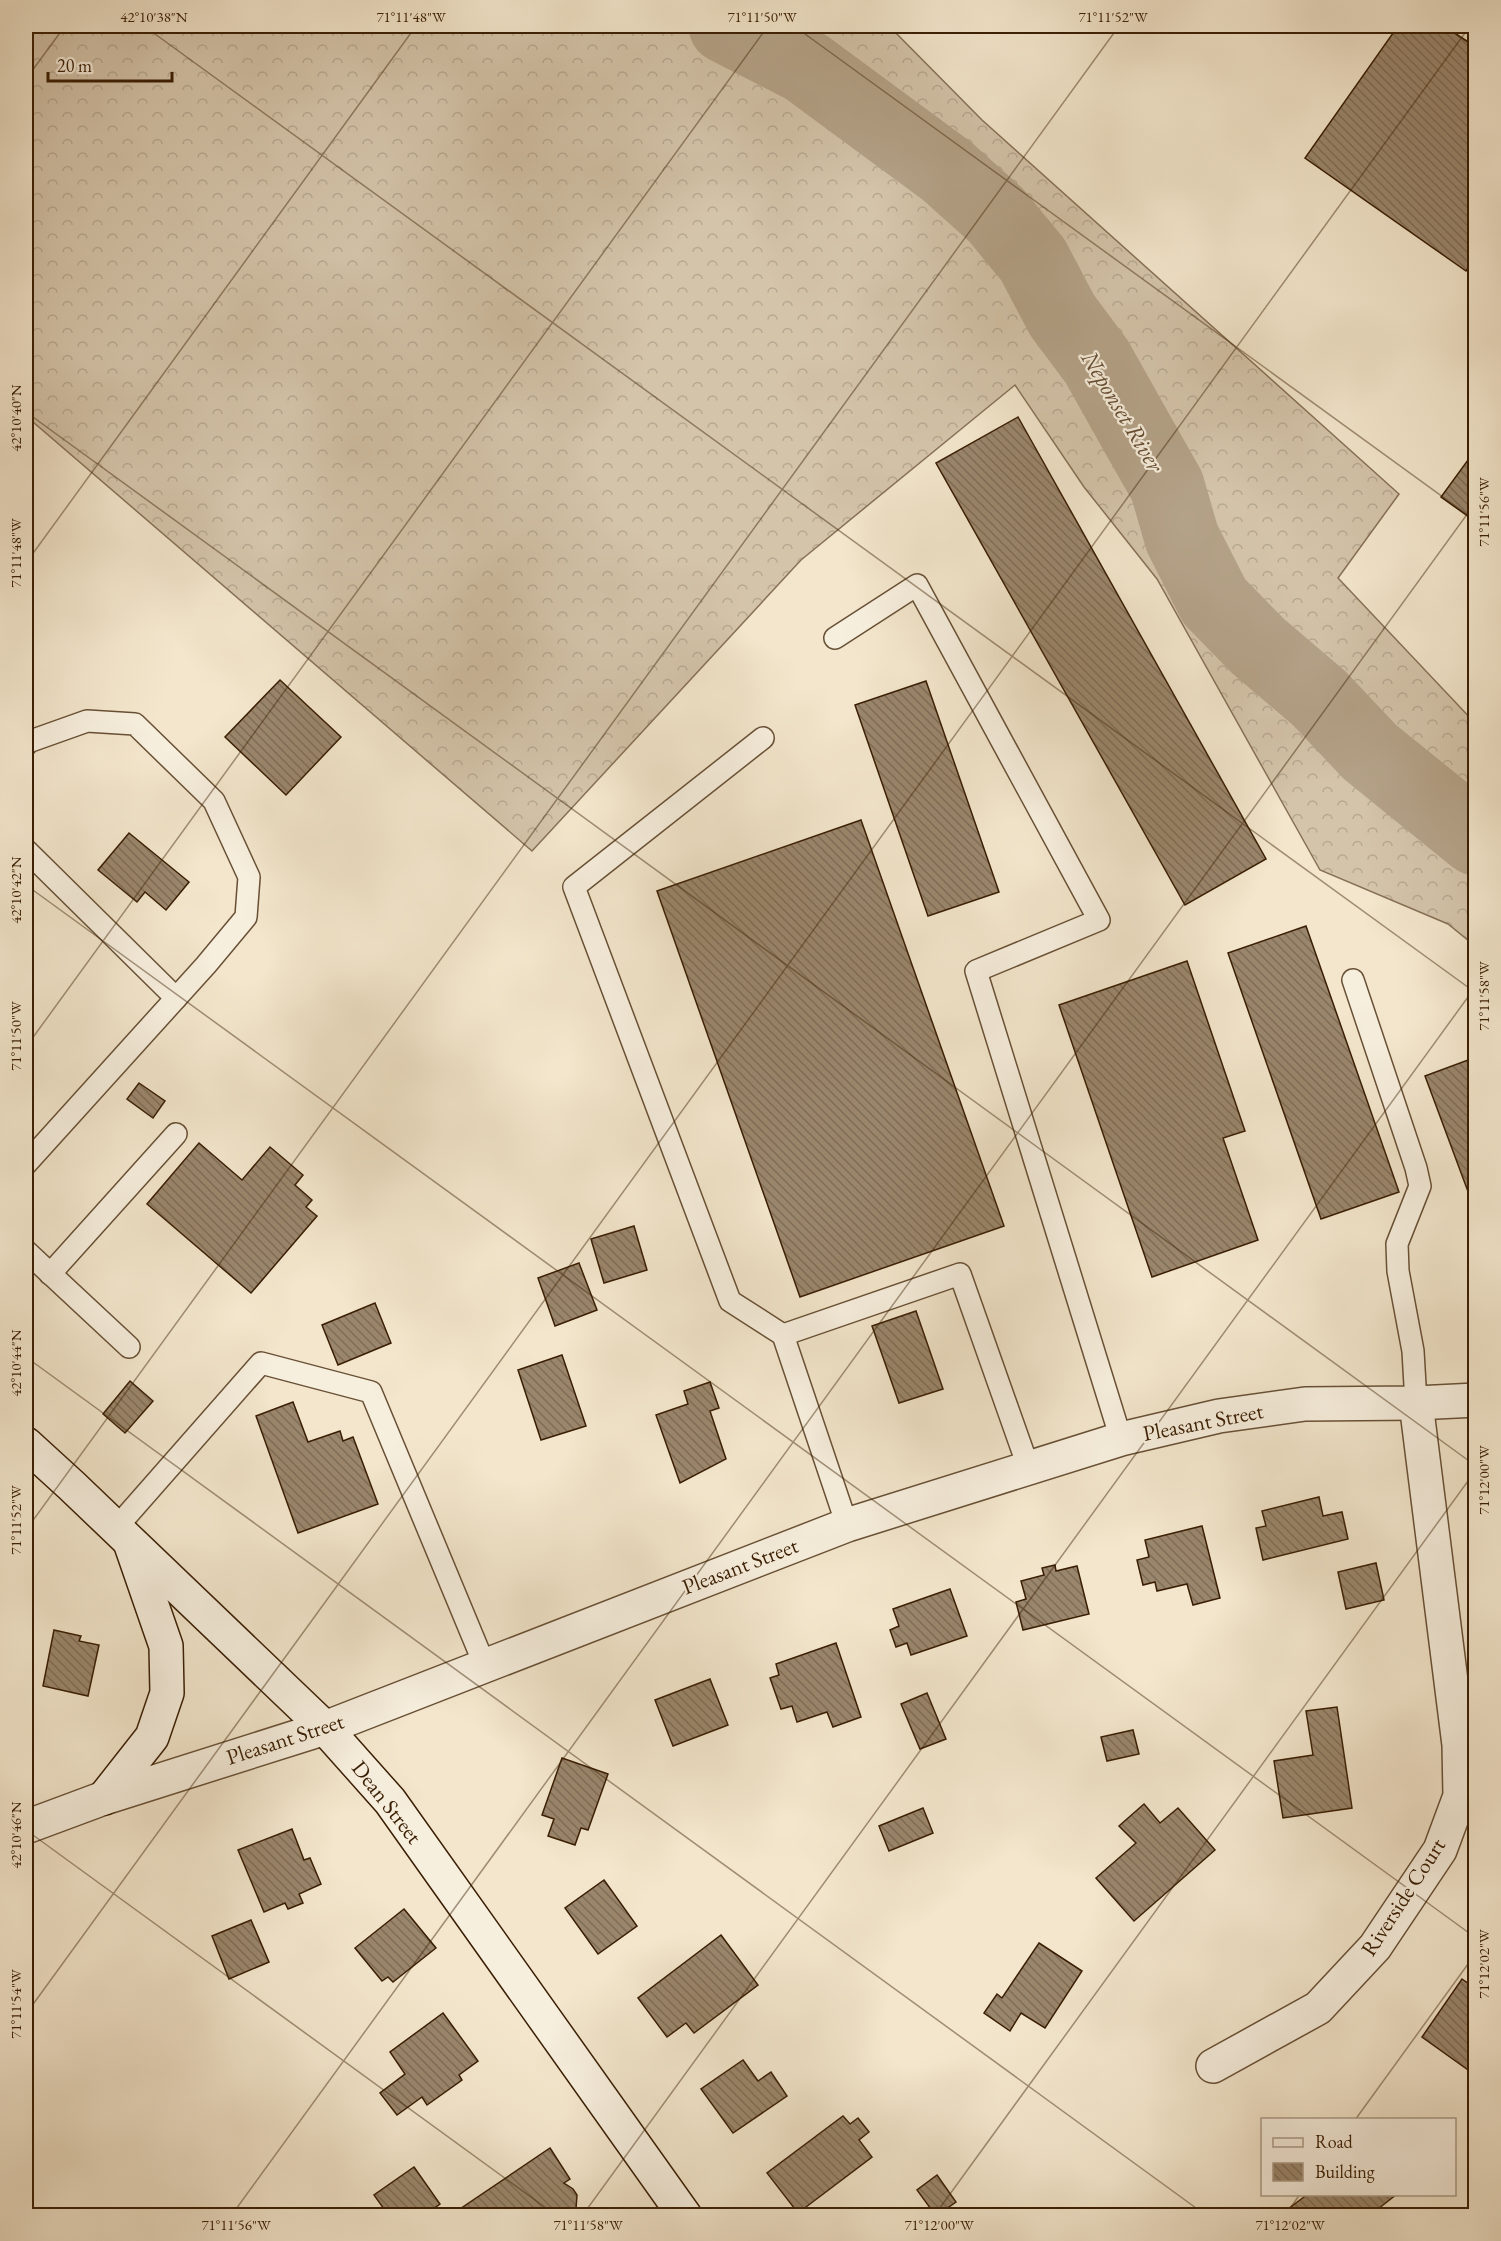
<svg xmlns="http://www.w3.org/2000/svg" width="1501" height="2241" font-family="'EB Garamond',serif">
<defs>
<pattern id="forest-crowns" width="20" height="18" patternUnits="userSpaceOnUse" patternTransform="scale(1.5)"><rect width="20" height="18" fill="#d4c4aa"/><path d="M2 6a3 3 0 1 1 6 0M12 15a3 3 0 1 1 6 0" fill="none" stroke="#b7a891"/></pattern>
<pattern id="building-back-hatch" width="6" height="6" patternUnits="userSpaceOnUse" patternTransform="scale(1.5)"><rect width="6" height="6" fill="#9a866c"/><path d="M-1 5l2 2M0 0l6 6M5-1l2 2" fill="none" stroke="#7f6d57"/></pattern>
</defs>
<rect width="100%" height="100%" fill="#f3e6cc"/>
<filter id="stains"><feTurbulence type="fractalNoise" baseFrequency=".00333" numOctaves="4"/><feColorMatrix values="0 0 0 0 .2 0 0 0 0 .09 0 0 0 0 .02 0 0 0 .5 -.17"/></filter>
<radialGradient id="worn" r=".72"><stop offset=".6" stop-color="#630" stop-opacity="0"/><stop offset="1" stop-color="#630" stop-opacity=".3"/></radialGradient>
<path fill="url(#forest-crowns)" stroke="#877156" stroke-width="1.5" d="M26,26h863l93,94 417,374 -61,84 137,145v223l-27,-22 -128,-54 -163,-291 -73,-92 -69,-102 -214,175 -269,291 -506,-435z"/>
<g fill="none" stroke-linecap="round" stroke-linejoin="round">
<path stroke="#b4a288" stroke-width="75" d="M726,26l80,41 141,104 49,44 37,45 29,55 35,47 41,73 29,51 15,52 32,63 44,45 61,52 51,54 106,86"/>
</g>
<g fill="url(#building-back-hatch)" stroke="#3a1e03" stroke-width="1.5">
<path d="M1398,26h46l32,21v210l-10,14 -161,-113z"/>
<path d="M1018,417l248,442 -81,46 -249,-442z"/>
<path d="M1476,449v73l-35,-25z"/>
<path d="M280,680l61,57 -55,58 -61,-58z"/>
<path d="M926,681l73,211 -71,24 -73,-211z"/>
<path d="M861,820l143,406 -204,71 -143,-406z"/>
<path d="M129,833l60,49 -23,28 -21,-18 -8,10 -39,-32z"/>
<path d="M1306,926l93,266 -78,27 -93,-266z"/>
<path d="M1187,961l58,170 -22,7 35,102 -106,37 -93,-272z"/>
<path d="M1476,1057v156l-51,-137z"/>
<path d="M139,1083l26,18 -12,17 -26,-19z"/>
<path d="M199,1143l43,37 28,-33 33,28 -8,10 17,15 -6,7 11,9 -66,77 -104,-89z"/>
<path d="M634,1226l13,44 -43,13 -13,-44z"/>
<path d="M579,1263l18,47 -42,16 -17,-48z"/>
<path d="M375,1303l16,40 -53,22 -16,-40z"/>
<path d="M916,1311l27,78 -44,14 -27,-77z"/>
<path d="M562,1355l24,71 -45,14 -23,-70z"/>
<path d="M130,1381l23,20 -28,32 -22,-19z"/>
<path d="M710,1382l9,26 -9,3 16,48 -46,24 -24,-68 32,-11 -4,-13z"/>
<path d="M293,1402l15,40 32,-11 3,10 10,-4 25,67 -80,29 -42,-117z"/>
<path d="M1319,1497l4,19 19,-4 6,27 -85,21 -7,-32 10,-2 -4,-15z"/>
<path d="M1202,1526l18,72 -27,7 -6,-21 -30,7 -2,-9 -12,3 -6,-25 12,-3 -4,-17z"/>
<path d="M1376,1563l8,37 -38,9 -8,-37z"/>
<path d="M1055,1565l1,6 21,-5 12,48 -66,16 -7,-28 10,-3 -5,-18 23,-6 -2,-7z"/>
<path d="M950,1589l17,47 -56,19 -4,-12 -11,4 -6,-17 9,-4 -6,-17z"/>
<path d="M54,1630l27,6 -2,5 20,4 -11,51 -45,-10z"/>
<path d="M836,1643l25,74 -28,10 -6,-15 -30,10 -5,-16 -11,3 -11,-31 9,-3 -3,-11z"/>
<path d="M710,1679l18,46 -55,21 -18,-46z"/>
<path d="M927,1693l19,46 -26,10 -19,-45z"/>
<path d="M1337,1707l15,101 -69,10 -9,-57 39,-6 -7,-44z"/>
<path d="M1133,1730l6,24 -32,7 -6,-24z"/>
<path d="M562,1758l46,16 -20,56 -7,-2 -6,17 -27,-9 6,-17 -12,-4z"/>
<path d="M1144,1804l16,19 18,-15 37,42 -81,71 -38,-43 40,-35 -17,-17z"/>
<path d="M923,1808l10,25 -44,18 -10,-25z"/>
<path d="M292,1829l12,31 6,-2 11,26 -22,10 4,9 -15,6 -3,-6 -21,9 -26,-62z"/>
<path d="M604,1880l33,46 -39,28 -33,-46z"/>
<path d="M404,1909l32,39 -43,34 -5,-5 -6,4 -27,-33z"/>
<path d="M251,1920l18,42 -40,17 -17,-43z"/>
<path d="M721,1935l37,50 -64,48 -8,-10 -19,14 -29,-39z"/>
<path d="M1039,1943l43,28 -37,57 -24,-15 -11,18 -26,-18 13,-19 5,4z"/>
<path d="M1462,1979l14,10v77l-5,6 -49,-35z"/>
<path d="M443,2013l35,48 -19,14 3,5 -35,25 -5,-8 -25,18 -17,-22 25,-19 -15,-22z"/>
<path d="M743,2060l15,21 13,-9 16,24 -54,37 -32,-44z"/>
<path d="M843,2116l7,8 8,-6 11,14 -10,8 13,17 -74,56 -31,-40z"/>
<path d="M550,2148l20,31 -6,4 9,6 4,6 -1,14 -8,7h-103l-5,-7z"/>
<path d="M414,2167l26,37 -17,12h-26l-2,-4 -6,4 -15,-21z"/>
<path d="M937,2175l19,27 -20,14 -19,-26z"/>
<path d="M1308,2194h89l-28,22 -89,-1z"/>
</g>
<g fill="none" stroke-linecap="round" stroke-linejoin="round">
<g stroke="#685035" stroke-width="24">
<g id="service">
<path d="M835,638l82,-53 182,335 -123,51 145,468"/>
<path d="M763,738l-189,149 156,414 53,34 64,190"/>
<path d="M26,745l2,-3 59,-21 48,3 79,77 35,76 -3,40 -40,48 -180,199"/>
<path d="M26,850l150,148"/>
<path d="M1353,980l63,188 4,18 -23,58 1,27 15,80 3,52"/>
<path d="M26,1251l103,96"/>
<path d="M50,1274l126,-140"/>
<path d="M783,1335l177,-61 69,195"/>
<path d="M116,1528l145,-165 110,29 114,274"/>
</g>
</g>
<g stroke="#685035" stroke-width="36">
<path id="minor" d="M1213,2066l105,-58 57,-61 65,-97 20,-54 -1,-51 -43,-342"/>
</g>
<g stroke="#685035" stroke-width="36">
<path id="tertiary" d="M26,1827l78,-29 221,-70 522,-203 274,-86 98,-23 86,-12 111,-1 60,-3"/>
</g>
<g stroke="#3a1e03" stroke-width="36">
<g id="secondary">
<path d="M26,1444l46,42 253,242 65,73 295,415"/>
<path d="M104,1798l48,-61 15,-44 -1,-47 -35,-101"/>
</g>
</g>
<use href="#service" stroke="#f7efde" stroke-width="21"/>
<use href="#minor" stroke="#f7efde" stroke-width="33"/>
<use href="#tertiary" stroke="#f7efde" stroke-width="33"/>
<use href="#secondary" stroke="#f7efde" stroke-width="33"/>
</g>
<path fill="none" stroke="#3a1e03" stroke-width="1.5" stroke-opacity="0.45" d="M144,26l1332,967M794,26l682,495M1444,26l32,22M26,79l39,-53M26,412l1450,1054M26,563l390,-537M26,885l1450,1053M26,1047l742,-1021M26,1357l1181,859M26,1530l1093,-1504M26,1830l531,386M26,2014l1444,-1988M1355,2120l121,-167M231,2216l1245,-1714M582,2216l894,-1230M934,2216l542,-746M1285,2216l15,-22"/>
<g text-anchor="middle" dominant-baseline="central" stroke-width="4.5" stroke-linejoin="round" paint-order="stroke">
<g font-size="22" fill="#3a1e03" stroke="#f7efde">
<text transform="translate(1203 1422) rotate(-11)">Pleasant Street</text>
<text transform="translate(740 1566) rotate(-21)">Pleasant Street</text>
<text transform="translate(285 1739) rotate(-18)">Pleasant Street</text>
<text transform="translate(387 1802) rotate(52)">Dean Street</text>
<text transform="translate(1403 1897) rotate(-57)">Riverside Court</text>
</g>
<g font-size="24" font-style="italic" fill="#654c32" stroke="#f7efde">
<text transform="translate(1123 411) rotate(59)">Neponset River</text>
</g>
</g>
<rect width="1501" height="2241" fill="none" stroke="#f3e6cc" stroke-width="66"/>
<rect x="1261" y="2118" width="195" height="78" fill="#f7efde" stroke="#ab9b86" stroke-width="1.5"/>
<rect x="1273" y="2138" width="30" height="9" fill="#f7efde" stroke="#ab9b86" stroke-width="1.5"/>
<text x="1315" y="2148" font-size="18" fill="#3a1e03">Road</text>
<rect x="1273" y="2163" width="30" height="18" fill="url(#building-back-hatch)" stroke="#ab9b86" stroke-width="1.5"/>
<text x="1315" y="2178" font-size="18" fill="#3a1e03">Building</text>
<path d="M48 72v9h124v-9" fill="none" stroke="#3a1e03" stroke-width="3"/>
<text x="57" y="72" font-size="18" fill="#3a1e03" stroke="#f7efde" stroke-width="4.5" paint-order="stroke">20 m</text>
<rect x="33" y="33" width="1435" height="2175" fill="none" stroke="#3a1e03" stroke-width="2"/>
<g font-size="15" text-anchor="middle" fill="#3a1e03">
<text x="154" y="22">42°10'38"N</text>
<text x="411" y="22">71°11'48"W</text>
<text x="762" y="22">71°11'50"W</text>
<text x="1113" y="22">71°11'52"W</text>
<text transform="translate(16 418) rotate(-90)" y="5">42°10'40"N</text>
<text transform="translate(1484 512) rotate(-90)" y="5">71°11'56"W</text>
<text transform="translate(16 553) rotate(-90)" y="5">71°11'48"W</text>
<text transform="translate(16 890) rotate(-90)" y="5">42°10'42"N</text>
<text transform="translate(1484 996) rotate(-90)" y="5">71°11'58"W</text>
<text transform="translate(16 1036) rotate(-90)" y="5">71°11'50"W</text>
<text transform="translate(16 1363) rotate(-90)" y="5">42°10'44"N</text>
<text transform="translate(1484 1480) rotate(-90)" y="5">71°12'00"W</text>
<text transform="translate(16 1520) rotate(-90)" y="5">71°11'52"W</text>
<text transform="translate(16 1835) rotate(-90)" y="5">42°10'46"N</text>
<text transform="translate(1484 1964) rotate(-90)" y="5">71°12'02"W</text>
<text transform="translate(16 2004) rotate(-90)" y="5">71°11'54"W</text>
<text x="236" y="2230">71°11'56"W</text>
<text x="588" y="2230">71°11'58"W</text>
<text x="939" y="2230">71°12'00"W</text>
<text x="1290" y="2230">71°12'02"W</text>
</g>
<rect width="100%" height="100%" filter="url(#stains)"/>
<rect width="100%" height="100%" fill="url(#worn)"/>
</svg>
